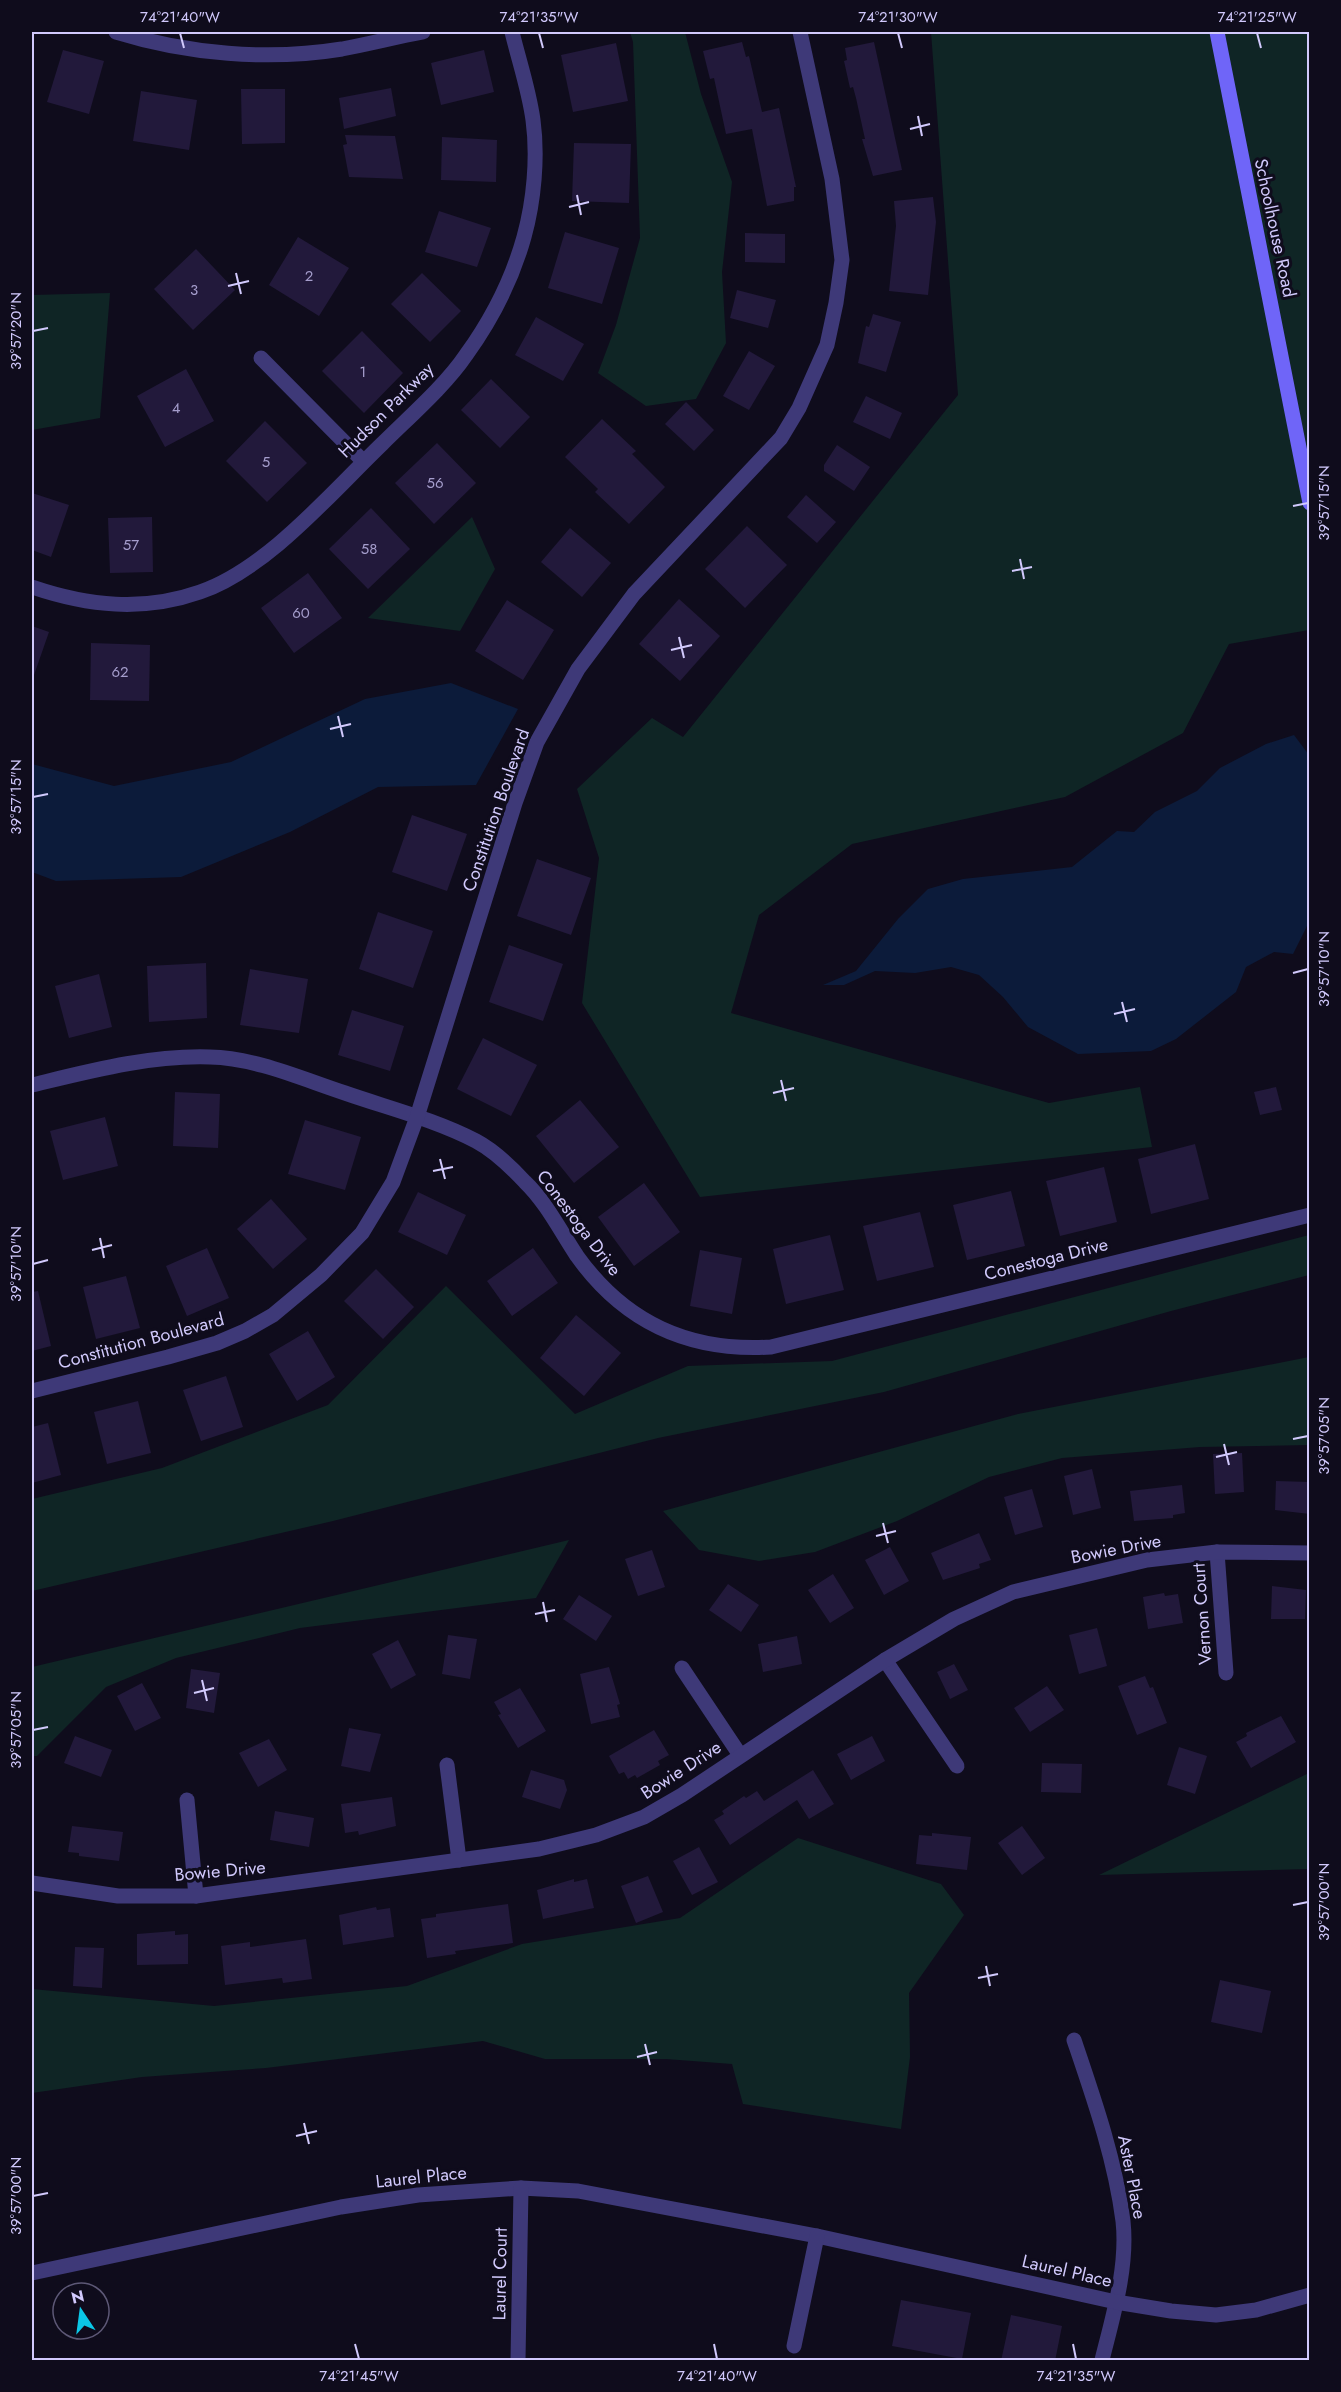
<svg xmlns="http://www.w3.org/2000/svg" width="1341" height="2392" font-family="Jost,sans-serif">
<rect width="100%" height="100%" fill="#0f0c1c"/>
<g fill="#0f2525">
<path d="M630,32h55l16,62 31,88 -10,90 4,71 -30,56 -50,7 -48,-33 18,-48 24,-87 -7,-196z"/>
<path d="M931,32h378v598l-80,14 -46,89 -118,64 -213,47 -93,71 -28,98 318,90 91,-16 12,60 -452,50 -118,-194 17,-145 -22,-69 75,-71 31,19 275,-342z"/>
<path d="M110,293l-10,125 -68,12v-135z"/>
<path d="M472,517l23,52 -35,62 -92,-13z"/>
<path d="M1309,1235v40l-138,36 -287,81 -226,46 -325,83 -301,70v-92l130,-31 166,-63 118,-119 129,128 113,-48 144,-5z"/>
<path d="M1309,1357v88l-109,2 -138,11 -73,19 -92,44 -82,31 -56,9 -60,-11 -36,-39 355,-97z"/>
<path d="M569,1540l-33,58 -236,30 -124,30 -70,29 -69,69h-5v-89z"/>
<path d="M1309,1773v96l-210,6z"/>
<path d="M798,1838l143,46 23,31 -55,78 1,64 -9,72 -158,-25 -11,-40 -66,-5h-121l-62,-18 -217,27 -124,9 -110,16v-104l182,17 193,-20 115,-42 158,-26z"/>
</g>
<g fill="#0c1b3a">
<path d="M451,683l67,26 -42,76 -98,2 -88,45 -109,45 -125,4 -24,-9v-108l82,22 117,-24 134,-63z"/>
<path d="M1294,735l15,20v167l-16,32 -19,-2 -28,15 -10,25 -60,47 -25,12 -73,3 -50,-27 -25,-30 -24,-22 -28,-8 -36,6 -40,-2 -31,14h-21l33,-14 42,-52 30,-30 35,-10 109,-12 45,-36 17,1 21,-20 42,-21 23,-23 46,-24z"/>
</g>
<g fill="#22193b">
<path d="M742,42l4,15 3,-1 13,56 17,-4 17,79h-2v14l-27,5 -15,-77 -26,5 -12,-56 -4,1 -7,-28z"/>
<path d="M874,42l28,128 -29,6 -11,-37h3l-9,-41 -3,-11 -3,1 -6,-27 3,-1 -2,-12z"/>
<path d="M616,43l12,58 -55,11 -12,-57z"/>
<path d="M63,50l41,11 -15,53 -42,-12z"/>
<path d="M484,50l10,42 -53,13 -10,-42z"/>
<path d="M391,88l5,28 -52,13 -5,-31z"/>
<path d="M241,89h44v54l-43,1z"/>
<path d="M141,91l56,9 -8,50 -56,-9z"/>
<path d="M345,135l50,1 8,43 -54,-2 -6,-32 4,-1z"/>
<path d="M442,137l55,3 -1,42 -55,-2z"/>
<path d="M574,143l57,1 -2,59 -57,-2z"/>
<path d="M933,197l3,25 -8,73 -39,-4 7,-65 -2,-25z"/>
<path d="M439,211l52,17 -14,39 -52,-15z"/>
<path d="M565,232l54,16 -17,56 -54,-16z"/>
<path d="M745,233l40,1v29l-40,-1z"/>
<path d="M298,237l51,31 -30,48 -50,-31z"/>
<path d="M196,249l39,41 -42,40 -39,-41z"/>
<path d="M422,273l39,38 -31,31 -39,-38z"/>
<path d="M737,290l39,10 -8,28 -38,-10z"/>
<path d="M873,314l28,8 -15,50 -28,-9 8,-37 3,1z"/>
<path d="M536,317l48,27 -21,37 -48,-26z"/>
<path d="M362,331l41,42 -39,40 -42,-42z"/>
<path d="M749,351l26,15 -26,44 -26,-14z"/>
<path d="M186,369l28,52 -49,26 -28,-51z"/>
<path d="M491,379l39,38 -30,31 -39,-38z"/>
<path d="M866,396l36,17 -12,26 -37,-17z"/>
<path d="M686,402l28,28 -20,21 -29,-27z"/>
<path d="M602,419l34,32 -4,3 33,33 -36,37 -34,-32 3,-3 -33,-32z"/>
<path d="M265,421l42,42 -40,39 -41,-41z"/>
<path d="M437,443l39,40 -42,41 -39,-41z"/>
<path d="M837,445l33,22 -16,24 -30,-20v-6z"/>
<path d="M32,493l37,12 -18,52 -19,-7z"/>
<path d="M806,495l30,27 -19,21 -30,-26z"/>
<path d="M371,508l39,41 -42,40 -39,-40z"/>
<path d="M152,517l1,55 -43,1 -2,-55z"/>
<path d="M747,526l40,39 -42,43 -40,-39z"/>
<path d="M570,528l41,35 -29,34 -41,-35z"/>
<path d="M308,573l34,45 -48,35 -33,-45z"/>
<path d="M679,599l41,37 -40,45 -41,-37z"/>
<path d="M507,600l47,30 -31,50 -48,-29z"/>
<path d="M32,626l17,6 -15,43 -2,-1z"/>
<path d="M91,643l59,2 -1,56 -59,-1z"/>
<path d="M412,815l55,19 -20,57 -55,-19z"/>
<path d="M537,859l54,19 -20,57 -54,-19z"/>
<path d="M378,912l55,19 -20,57 -54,-19z"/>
<path d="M509,945l54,19 -20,57 -54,-19z"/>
<path d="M206,963l1,55 -58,4 -2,-56z"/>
<path d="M250,969l58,10 -9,54 -59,-8z"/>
<path d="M99,974l13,53 -43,11 -14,-52z"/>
<path d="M352,1010l52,16 -14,45 -52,-16z"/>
<path d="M483,1038l54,27 -26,51 -54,-27z"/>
<path d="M1276,1087l6,23 -22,5 -6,-23z"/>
<path d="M175,1092l45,2 -2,54 -45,-2z"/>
<path d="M580,1100l39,47 -45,36 -38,-47z"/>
<path d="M105,1117l13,49 -55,14 -13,-49z"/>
<path d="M305,1120l56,17 -16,53 -57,-16z"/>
<path d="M1195,1144l14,55 -58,15 -13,-55z"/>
<path d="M1104,1167l13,55 -57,14 -14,-55z"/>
<path d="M644,1183l36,49 -46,34 -36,-49z"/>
<path d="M1011,1191l14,55 -58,14 -14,-55z"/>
<path d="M418,1192l48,23 -19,40 -49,-23z"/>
<path d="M271,1199l36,40 -34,30 -36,-40z"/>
<path d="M920,1212l14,55 -57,14 -14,-55z"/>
<path d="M830,1235l14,55 -58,14 -13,-55z"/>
<path d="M207,1248l22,50 -42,18 -21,-50z"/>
<path d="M533,1248l25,35 -46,33 -25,-35z"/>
<path d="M700,1250l42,8 -10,56 -42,-8z"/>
<path d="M376,1269l38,38 -31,32 -39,-38z"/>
<path d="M126,1276l14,52 -44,11 -13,-52z"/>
<path d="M38,1291l13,55 -19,5v-59z"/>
<path d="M576,1315l45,38 -37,43 -44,-38z"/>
<path d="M308,1331l27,46 -38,24 -28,-47z"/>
<path d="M226,1376l17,51 -42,14 -18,-51z"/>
<path d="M138,1401l13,52 -44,11 -13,-52z"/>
<path d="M48,1423l13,52 -29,8v-56z"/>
<path d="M1242,1453l2,39 -29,2 -2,-40z"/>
<path d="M1092,1469l9,39 -28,7 -9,-39z"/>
<path d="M1276,1481l34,1v32l-35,-4z"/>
<path d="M1182,1485l3,28 -12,2v3l-39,3 -4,-30z"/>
<path d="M1032,1489l11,38 -28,8 -11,-38z"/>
<path d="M979,1533l12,27 -12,4 1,4 -37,12 -12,-27z"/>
<path d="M890,1547l19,34 -25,14 -19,-35z"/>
<path d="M652,1550l13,37 -27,9 -13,-37z"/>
<path d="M833,1574l21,34 -24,15 -22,-33z"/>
<path d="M728,1584l31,21 -18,27 -32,-22z"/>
<path d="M1272,1586l34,4 -1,29h-34z"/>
<path d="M1164,1593l1,3 13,-2 5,29 -35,6 -5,-32z"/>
<path d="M579,1595l33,21 -16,25 -33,-22z"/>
<path d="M1097,1628l10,38 -28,8 -10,-39z"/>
<path d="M448,1635l29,4 -7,40 -28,-5z"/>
<path d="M797,1636l5,28 -39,8 -5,-28z"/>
<path d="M398,1640l18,35 -25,14 -19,-35z"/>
<path d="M954,1664l14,26 -18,9 -13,-27z"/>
<path d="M609,1667l11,37 -3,1 3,12 -29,7 -11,-50z"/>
<path d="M191,1669l29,4 -6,40 -28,-5z"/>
<path d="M1145,1676l5,12 3,-1 14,36 -30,12 -19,-49z"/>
<path d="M142,1683l19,35 -26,13 -18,-35z"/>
<path d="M1047,1686l17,24 -34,22 -16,-24z"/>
<path d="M520,1688l26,43 -28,17 -20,-33 3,-1 -7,-12z"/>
<path d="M1281,1716l15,26 -45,26 -15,-26 11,-6 -1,-3z"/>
<path d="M349,1728l32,6 -11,38 -29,-6z"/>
<path d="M654,1730l15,25 -11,6 2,4 -23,13 -2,-3 -7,4 -4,-7 -5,2 -10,-18z"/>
<path d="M75,1736l37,14 -11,27 -37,-14z"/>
<path d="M872,1736l13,25 -34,19 -14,-26z"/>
<path d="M269,1739l18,31 -29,17 -19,-34z"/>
<path d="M1179,1747l28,9 -12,38 -28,-9z"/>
<path d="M1042,1763l40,1 -1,29 -40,-1z"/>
<path d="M531,1770l33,10 3,10 -7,19 -38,-12z"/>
<path d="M813,1770l21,34 -25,15 -12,-19 -67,45 -16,-25 10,-6 -2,-3 22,-15 2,2 11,-7 7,10z"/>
<path d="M392,1797l4,29 -37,9 -1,-4 -13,2 -4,-29z"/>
<path d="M275,1811l39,7 -5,29 -39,-7z"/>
<path d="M72,1826l51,6 -4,29 -40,-5v-3l-11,-1z"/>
<path d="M1022,1826l23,32 -23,17 -24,-32z"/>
<path d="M932,1833l39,4 -4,33 -51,-6 3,-29 13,1z"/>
<path d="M699,1847l19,35 -26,13 -19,-34z"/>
<path d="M648,1876l15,36 -27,11 -15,-37z"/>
<path d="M574,1879v3l13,-3 7,29 -51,11 -6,-29z"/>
<path d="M508,1904l5,39 -58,8 1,3 -29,4 -6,-39 15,-2v-3z"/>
<path d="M376,1907l1,3 13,-2 4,29 -51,8 -4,-30z"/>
<path d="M175,1931v4l13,-1v30l-51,1v-31z"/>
<path d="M306,1939l6,40 -29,4 -1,-5 -57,7 -4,-39 29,-4v5z"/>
<path d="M75,1947l29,1 -2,40 -29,-2z"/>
<path d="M1220,1980l51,11 -9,42 -51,-11z"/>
<path d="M901,2300l70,13 -9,46 -70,-13z"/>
<path d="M1011,2315l51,11 -7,35h-54z"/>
</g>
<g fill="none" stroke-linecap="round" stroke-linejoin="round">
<g stroke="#3e3978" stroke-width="15">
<path d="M116,32c71,22 152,29 226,17 27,-5 54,-12 81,-17"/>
<path d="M261,358l102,103"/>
<path d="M32,587c56,19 111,25 168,5 67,-23 131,-99 182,-148 27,-27 63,-58 84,-89 26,-36 46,-75 58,-118 10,-36 14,-80 9,-117 -4,-30 -14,-59 -21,-88"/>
<path d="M32,1085c58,-14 118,-30 178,-28 46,1 92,22 135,36 43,15 91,27 131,48 17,9 36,27 49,41 21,20 36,50 52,74 48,67 112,96 194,91l539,-132"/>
<path d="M32,1391l136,-34 49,-14 28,-12 28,-16 48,-40 41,-42 31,-51 24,-65 98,-314 22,-61 41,-73 56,-75 147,-156 18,-30 28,-63 9,-42 6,-43 -10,-81 -32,-147"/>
<path d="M1217,1552l9,121"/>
<path d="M885,1660l72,106"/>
<path d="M682,1668l58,87"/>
<path d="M447,1765l12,95"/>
<path d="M187,1800l9,96"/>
<path d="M32,1883l86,13h78l343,-47 57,-14 48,-18 38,-22 203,-135 69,-41 59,-27 134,-32 70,-8 93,1"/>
<path d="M1074,2040c20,59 41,119 49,181 5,46 -10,95 -21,139"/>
<path d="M32,2273l309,-66 77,-12 103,-7 57,3 239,45 299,66 55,9 45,4 40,-5 54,-15"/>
<path d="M794,2346l23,-110"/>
<path d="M518,2360l3,-172"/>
</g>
<path stroke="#6f65f8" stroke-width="15" d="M1217,32l93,471"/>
</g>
<path fill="none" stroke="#d1c9fc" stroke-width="2" d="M180,33l4,15M539,33l4,15M898,33l4,15M1257,33l4,15M918,116l4,20M910,129l20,-5M577,195l4,20M569,207l20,-5M236,273l5,21M228,286l21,-5M33,331l15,-3M1293,506l15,-3M1020,559l4,20M1012,571l20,-4M679,637l5,21M671,650l21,-5M338,716l5,21M330,729l21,-5M33,797l15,-3M1293,973l15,-4M1122,1002l5,20M1114,1014l21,-5M781,1080l5,21M773,1093l21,-5M440,1159l5,20M433,1171l20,-4M100,1238l4,20M92,1250l20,-5M33,1264l15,-4M1293,1439l15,-3M1224,1444l5,21M1216,1457l21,-5M883,1523l5,20M876,1536l20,-5M543,1602l4,20M535,1614l20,-4M202,1680l5,21M194,1693l20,-5M33,1730l15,-3M1293,1905l15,-3M986,1966l4,20M978,1978l20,-4M645,2044l5,21M637,2057l20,-5M304,2123l5,21M296,2136l21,-5M33,2196l15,-3M355,2344l4,15M714,2344l3,15M1073,2344l3,15"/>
<g text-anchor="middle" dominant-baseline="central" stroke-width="6" stroke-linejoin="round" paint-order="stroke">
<g font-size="15" fill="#a59dcc">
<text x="309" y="276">2</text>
<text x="194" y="290">3</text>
<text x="363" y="372">1</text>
<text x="176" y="408">4</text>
<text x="266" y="462">5</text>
<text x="435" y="483">56</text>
<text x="131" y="545">57</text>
<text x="369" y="549">58</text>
<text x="301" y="613">60</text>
<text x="120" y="672">62</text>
</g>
<g font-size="18" fill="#d1c9fc" stroke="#0f0c1c">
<text transform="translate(1275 228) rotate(78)">Schoolhouse Road</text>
<text transform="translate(386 410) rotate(-45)">Hudson Parkway</text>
<text transform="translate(496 810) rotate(-71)">Constitution Boulevard</text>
<text transform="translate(579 1223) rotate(53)">Conestoga Drive</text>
<text transform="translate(1046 1259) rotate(-14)">Conestoga Drive</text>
<text transform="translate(141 1341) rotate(-15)">Constitution Boulevard</text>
<text transform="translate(1116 1549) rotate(-11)">Bowie Drive</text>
<text transform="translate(1202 1614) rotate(-94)">Vernon Court</text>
<text transform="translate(681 1770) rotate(-33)">Bowie Drive</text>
<text transform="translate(220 1871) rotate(-5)">Bowie Drive</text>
<text transform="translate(421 2177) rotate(-6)">Laurel Place</text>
<text transform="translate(1132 2177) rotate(79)">Aster Place</text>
<text transform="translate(1067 2271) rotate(13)">Laurel Place</text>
<text transform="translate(500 2274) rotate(-89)">Laurel Court</text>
</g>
</g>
<rect width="1341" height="2392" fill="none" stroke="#0f0c1c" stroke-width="66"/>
<g transform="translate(81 2311) rotate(347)"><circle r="28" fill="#0f0c1c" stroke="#5d5876" stroke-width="1.5"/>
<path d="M0-4.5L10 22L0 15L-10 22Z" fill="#0bc7e6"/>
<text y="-9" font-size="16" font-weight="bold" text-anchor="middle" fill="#d1c9fc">N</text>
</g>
<rect x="33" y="33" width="1275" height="2326" fill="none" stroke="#d1c9fc" stroke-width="2"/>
<g font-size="15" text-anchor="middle" fill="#d1c9fc">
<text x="180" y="22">74°21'40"W</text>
<text x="539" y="22">74°21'35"W</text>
<text x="898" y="22">74°21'30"W</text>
<text x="1257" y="22">74°21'25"W</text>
<text transform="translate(16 331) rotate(-90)" y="5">39°57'20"N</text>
<text transform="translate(1324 503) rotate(-90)" y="5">39°57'15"N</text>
<text transform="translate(16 797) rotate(-90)" y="5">39°57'15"N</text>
<text transform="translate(1324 969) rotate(-90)" y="5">39°57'10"N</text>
<text transform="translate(16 1264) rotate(-90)" y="5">39°57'10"N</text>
<text transform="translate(1324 1436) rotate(-90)" y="5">39°57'05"N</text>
<text transform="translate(16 1730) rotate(-90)" y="5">39°57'05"N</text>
<text transform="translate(1324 1902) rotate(-90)" y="5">39°57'00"N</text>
<text transform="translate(16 2196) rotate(-90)" y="5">39°57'00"N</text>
<text x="359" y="2381">74°21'45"W</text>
<text x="717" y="2381">74°21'40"W</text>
<text x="1076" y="2381">74°21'35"W</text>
</g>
</svg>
